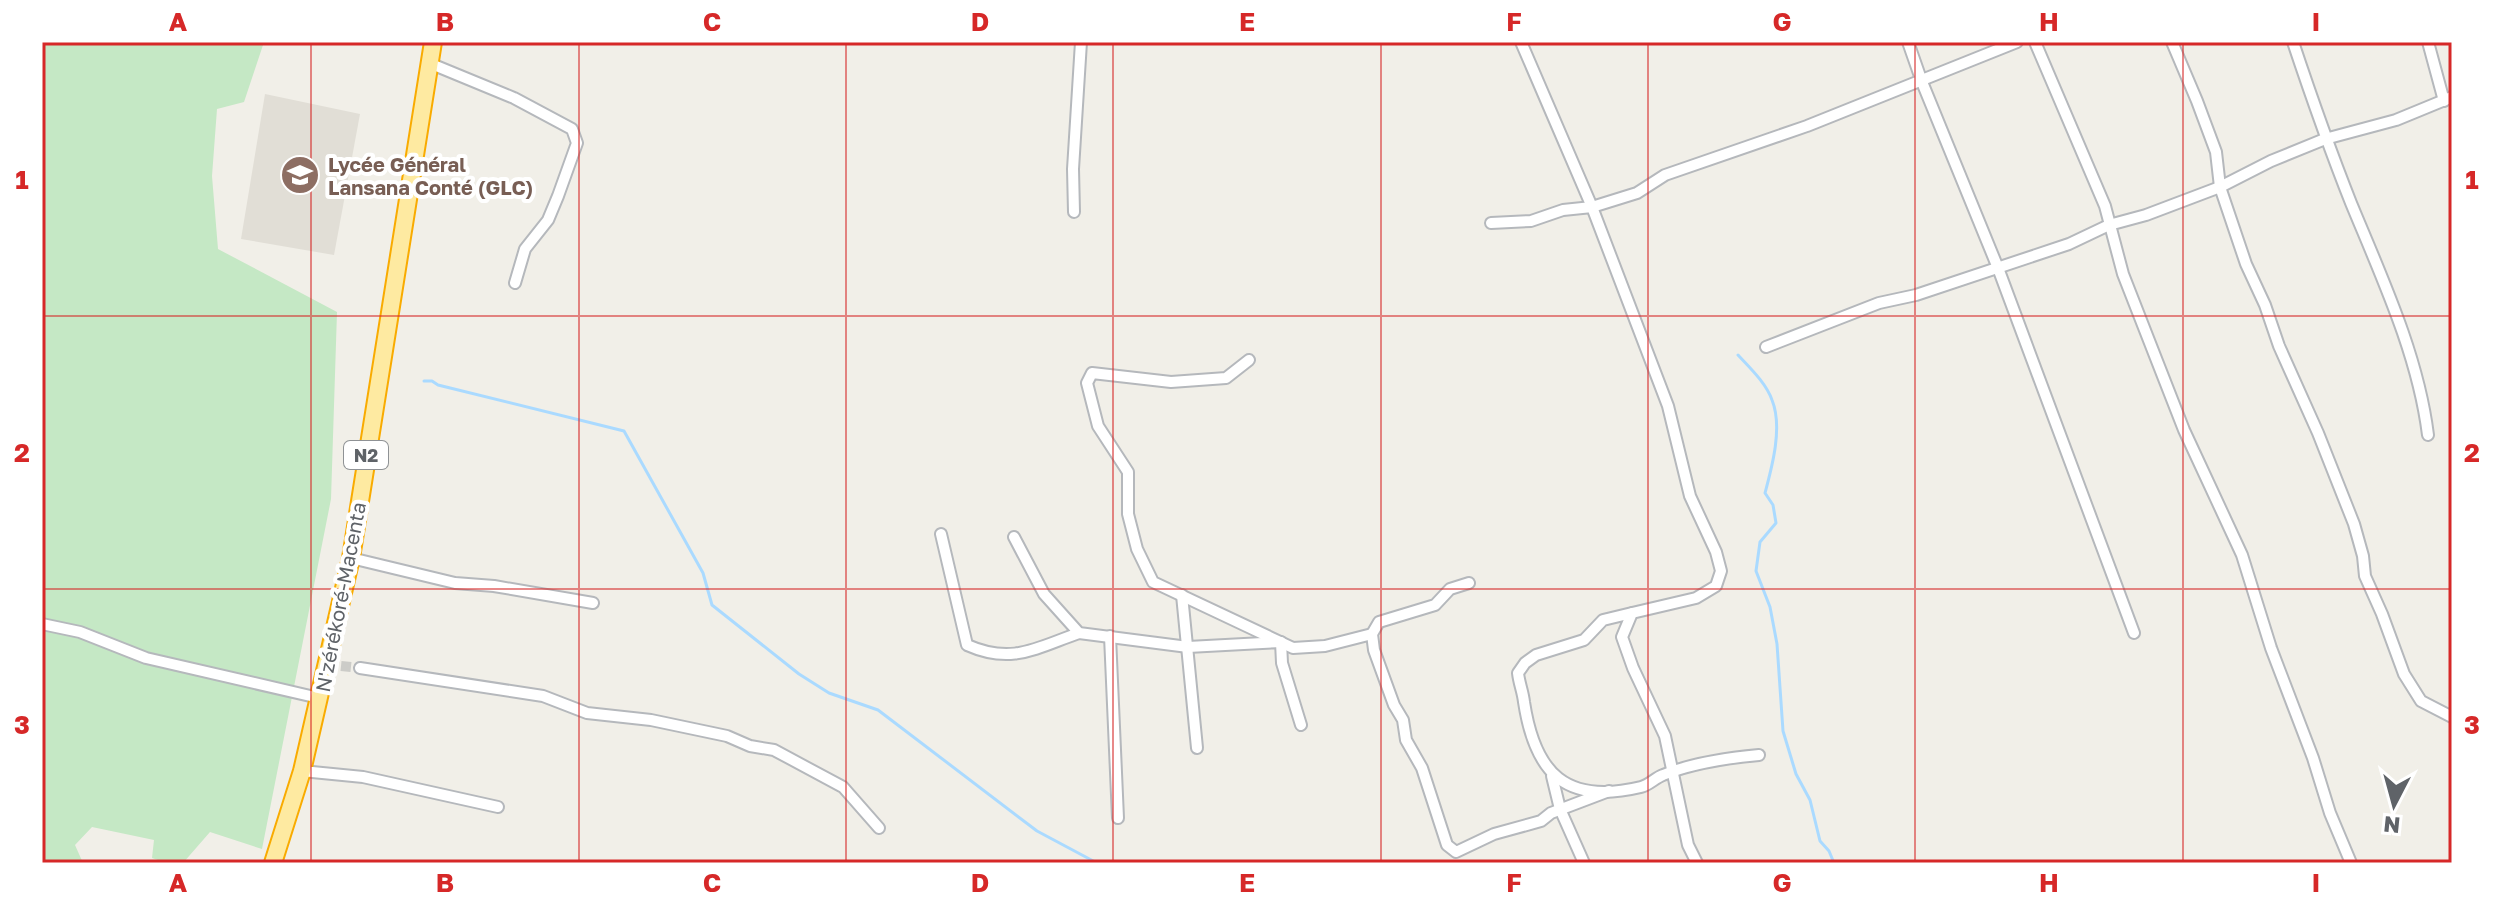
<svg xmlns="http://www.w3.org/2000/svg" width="2494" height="905" font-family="'Golos Text',sans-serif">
<rect width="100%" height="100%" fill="#f1efe8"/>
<path fill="#e1ded6" d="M265,94l95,20 -26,141 -93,-16z"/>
<path fill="#c5e8c5" d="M42,42h222l-20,60 -27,7 -5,67 6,73 119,63 -6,187 -69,350 -52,-17 -27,31h-16l-15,-5 2,-18 -62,-13 -17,18 8,18h-41z"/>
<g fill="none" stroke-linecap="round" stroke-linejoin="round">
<g stroke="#aadaff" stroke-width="3">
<path d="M1738,355c12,13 28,28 34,45 11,27 0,67 -7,93l8,12 3,18 -16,19 -4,29 14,36 7,37 6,87 13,43 14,26 10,41 9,10 5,12"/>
<path d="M424,381h8l6,4 186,46 79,142 9,32 87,69 30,19 49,17 159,121 60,32"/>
</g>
<path stroke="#ccccc8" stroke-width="10" stroke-dasharray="10 5" stroke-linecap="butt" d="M341,666l19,2"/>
<g stroke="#b5b8bc" stroke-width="14">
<g id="minor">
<path d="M1521,42l71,165 76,199 22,90 26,56 5,19 -5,15 -20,12 -64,15 -10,24 11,31 32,68 23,109 9,18"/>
<path d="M1908,42l14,40 76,186 136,365"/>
<path d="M2035,42l70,164 18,68 61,156 58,125 29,93 42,110 17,55 21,50"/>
<path d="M2172,42l25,59 19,51 4,35 26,77 19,41 14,41 39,87 36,91 9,32 2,20 17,38 22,60 17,27 31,16"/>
<path d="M2293,42c18,54 37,108 58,161 31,75 67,152 77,232"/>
<path d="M2428,42l16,59"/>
<path d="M429,63l85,35 58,31 5,14 -19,53 -10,24 -23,29 -10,34"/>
<path d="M1074,212l-1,-43 8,-127"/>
<path d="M1491,223l40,-2 32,-11 29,-3 45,-14 28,-18 142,-49 210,-84"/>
<path d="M1766,347l113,-44 37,-8 153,-51 40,-19 37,-10 74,-28 51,-26 54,-22 71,-19 56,-23"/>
<path d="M1249,360l-23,18 -55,4 -79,-9 -5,10 11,43 30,46v42l9,35 16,33 140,66 32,-2 47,-12"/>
<path d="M941,534l26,111c45,20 69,3 112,-12"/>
<path d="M1014,537l30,57 35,39 109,14 93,-5 1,21 19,62"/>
<path d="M351,558l104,25 39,3 99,17"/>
<path d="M1469,583l-19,6 -15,16 -56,17 -7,12 2,16 20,55 9,15 3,20 16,28 25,77 9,7 38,-18 47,-13 10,-8 58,-22"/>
<path d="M1182,595l15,153"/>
<path d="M1632,613l-29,7 -19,20 -48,15 -11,8 -7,10c1,10 5,19 6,29 11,72 42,103 117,85 8,-2 14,-9 22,-12 29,-12 64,-17 96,-20"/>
<path d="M42,624l38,8 66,26 173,40"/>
<path d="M1110,636l8,182"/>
<path d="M360,668l183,28 44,17 64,7 76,16 23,10 24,4 69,37 36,41"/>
<path d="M302,771l61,6 135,30"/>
<path d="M1552,776l8,33 24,54"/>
</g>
</g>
<g stroke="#f9ab00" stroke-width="20">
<path id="trunk" d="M273,863l29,-92 49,-213 82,-516"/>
</g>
<use href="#minor" stroke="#fff" stroke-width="10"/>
<use href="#trunk" stroke="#feeaa1" stroke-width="16"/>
</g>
<path fill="none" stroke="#d62828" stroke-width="2" stroke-opacity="0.55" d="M311,42v821M579,42v821M846,42v821M1113,42v821M1381,42v821M1648,42v821M1915,42v821M2183,42v821M42,316h2410M42,589h2410"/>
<defs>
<g id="school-disc" transform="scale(2)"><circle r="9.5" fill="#8d6e63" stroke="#fff"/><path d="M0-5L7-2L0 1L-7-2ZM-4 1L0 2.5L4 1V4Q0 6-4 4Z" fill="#fff"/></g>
</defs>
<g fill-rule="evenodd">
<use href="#school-disc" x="300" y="175"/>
</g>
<g text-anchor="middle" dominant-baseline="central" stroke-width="8" stroke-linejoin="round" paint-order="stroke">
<rect fill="#fff" stroke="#8f9295" stroke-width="2" x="344" y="441" width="44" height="28" rx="6"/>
<g font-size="18" font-weight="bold" fill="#5f6368">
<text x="366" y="455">N2</text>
</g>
<g font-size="20" font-weight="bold" fill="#785e54" stroke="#fff" text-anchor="start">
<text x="328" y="164">Lycée Général<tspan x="328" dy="23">Lansana Conté (GLC)</tspan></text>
</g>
<g font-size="20" fill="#5f6368" stroke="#fff">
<text transform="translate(340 597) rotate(-79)">N'zérékoré-Macenta</text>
</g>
</g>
<rect width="2494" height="905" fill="none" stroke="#ffffff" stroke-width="88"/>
<g transform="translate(2394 805) rotate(186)" stroke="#ffffff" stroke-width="6" paint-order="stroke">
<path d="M0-6L14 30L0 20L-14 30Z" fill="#5f6368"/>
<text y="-12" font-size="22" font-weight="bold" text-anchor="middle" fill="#5f6368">N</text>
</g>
<rect x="44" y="44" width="2406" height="817" fill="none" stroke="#d62828" stroke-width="3"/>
<g font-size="26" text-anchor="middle" font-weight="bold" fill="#d62828">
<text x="178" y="31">A</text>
<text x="445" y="31">B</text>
<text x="712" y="31">C</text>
<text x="980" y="31">D</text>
<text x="1247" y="31">E</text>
<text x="1514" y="31">F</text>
<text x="1782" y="31">G</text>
<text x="2049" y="31">H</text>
<text x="2316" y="31">I</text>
<text x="22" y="189">1</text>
<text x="2472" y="189">1</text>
<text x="22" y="462">2</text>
<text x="2472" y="462">2</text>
<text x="22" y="734">3</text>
<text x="2472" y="734">3</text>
<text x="178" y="892">A</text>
<text x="445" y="892">B</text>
<text x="712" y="892">C</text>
<text x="980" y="892">D</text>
<text x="1247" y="892">E</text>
<text x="1514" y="892">F</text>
<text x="1782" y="892">G</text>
<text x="2049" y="892">H</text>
<text x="2316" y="892">I</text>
</g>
</svg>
